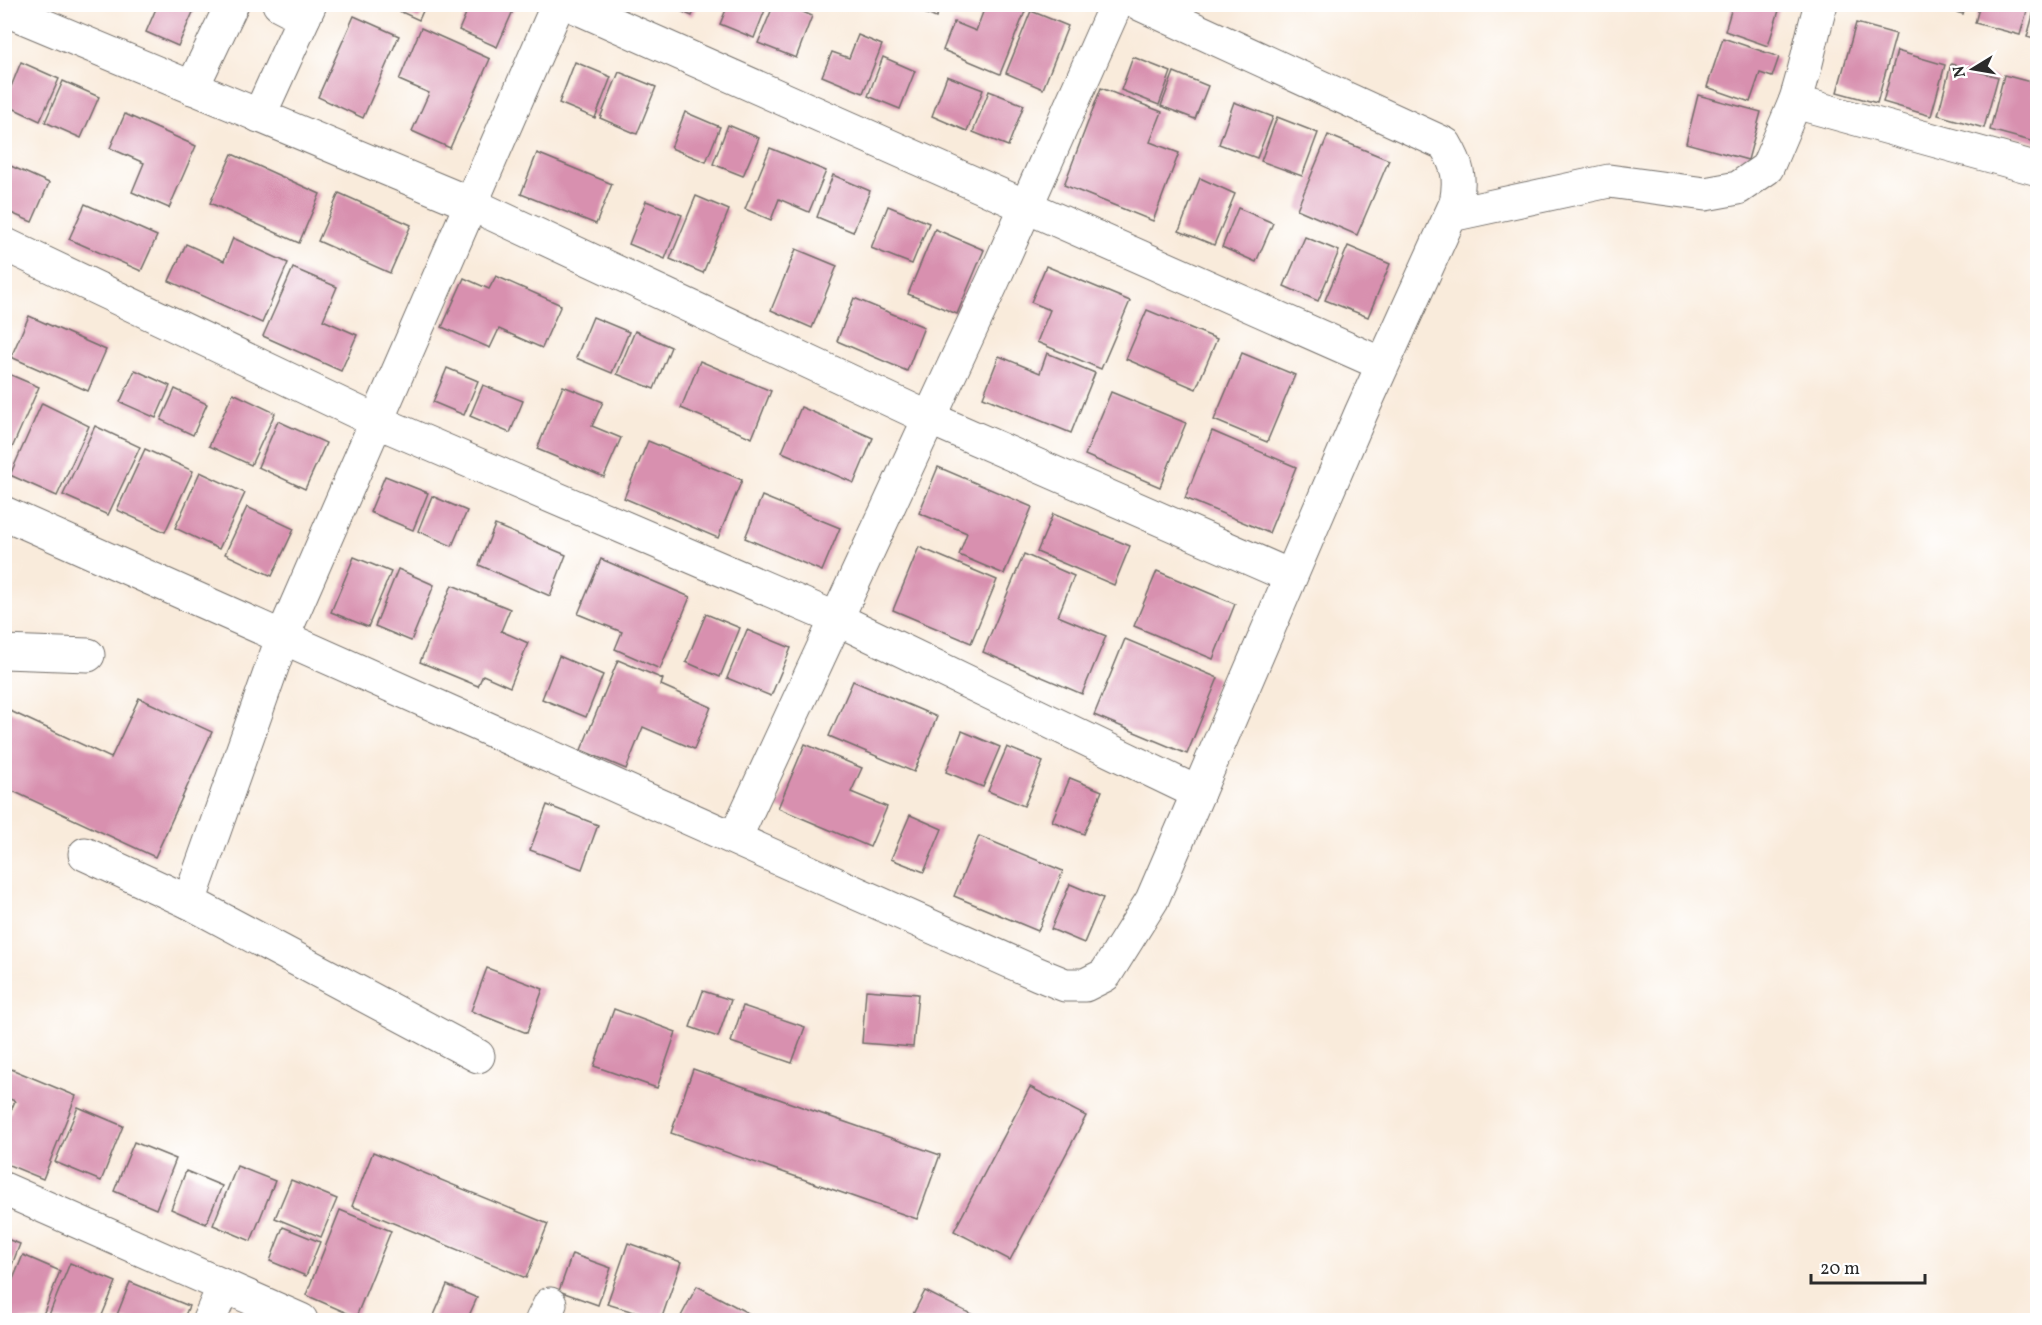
<svg xmlns="http://www.w3.org/2000/svg" width="2042" height="1325" font-family="Vollkorn,serif">
<rect width="100%" height="100%" fill="#fff"/>
<filter id="ink" filterUnits="userSpaceOnUse"><feTurbulence type="fractalNoise" baseFrequency=".0167" numOctaves="2"/><feDisplacementMap in="SourceGraphic" scale="12" xChannelSelector="R" yChannelSelector="G"/><feConvolveMatrix kernelMatrix="1 2 1 2 8 2 1 2 1" color-interpolation-filters="sRGB"/></filter>
<filter id="wash" filterUnits="userSpaceOnUse"><feTurbulence type="fractalNoise" baseFrequency=".008" numOctaves="4" result="noise"/><feDisplacementMap in="SourceGraphic" scale="24" xChannelSelector="R" yChannelSelector="G"/><feGaussianBlur stdDeviation="1.35" result="paint"/><feColorMatrix in="noise" values="0 0 0 0 0 0 0 0 0 0 0 0 0 0 0 0 0 1.4 0 .05"/><feComposite in="paint" operator="in"/></filter>
<g filter="url(#wash)">
<rect width="100%" height="100%" fill="#f9ebdb"/>
<g id="blocks">
<g fill="#d890af">
<path d="M158,4h22l14,6 -16,36 -32,-14z"/>
<path d="M384,4h42l-7,16z"/>
<path d="M470,4h46l-19,43 -38,-17z"/>
<path d="M664,4h33l-5,12z"/>
<path d="M774,4h11l27,12 -16,42 -38,-15z"/>
<path d="M903,4h39l-6,14z"/>
<path d="M986,4h42l-28,70 -57,-24 11,-28 22,9z"/>
<path d="M1733,4h48l-13,42 -43,-15z"/>
<path d="M1930,4h36l-3,10z"/>
<path d="M1980,4h49l-9,31 -45,-12z"/>
<path d="M2036,4h2v36l-11,-3z"/>
<path d="M728,5h39l-13,33 -34,-14z"/>
<path d="M1031,11l37,15 -25,63 -37,-16z"/>
<path d="M354,16l45,20 -36,82 -45,-21z"/>
<path d="M1856,23l40,11 -19,69 -40,-11z"/>
<path d="M421,28l69,31 -40,89 -38,-17 17,-38 -30,-13z"/>
<path d="M858,35l24,10 -19,48 -41,-17 10,-24 17,6z"/>
<path d="M1723,38l56,19 -7,20 -12,-4 -10,29 -43,-15z"/>
<path d="M1897,51l48,14 -14,51 -48,-14z"/>
<path d="M883,57l32,14 -15,38 -32,-13z"/>
<path d="M1133,57l38,15 -12,33 -38,-15z"/>
<path d="M21,62l38,17 -19,42 -36,-17z"/>
<path d="M575,62l36,15 -16,41 -36,-15z"/>
<path d="M1951,64l47,13 -14,51 -46,-13z"/>
<path d="M619,72l37,15 -19,47 -37,-16z"/>
<path d="M1174,72l34,14 -13,33 -34,-13z"/>
<path d="M2004,75l34,9v59l-48,-13z"/>
<path d="M947,76l36,14 -16,41 -35,-15z"/>
<path d="M63,81l36,16 -18,41 -36,-16z"/>
<path d="M1101,88l61,24 -12,30 29,11 -26,68 -89,-36z"/>
<path d="M989,91l35,14 -16,41 -35,-14z"/>
<path d="M1698,95l63,17 -13,48 -62,-17z"/>
<path d="M1234,102l39,15 -16,41 -38,-14z"/>
<path d="M685,112l35,15 -14,35 -35,-14z"/>
<path d="M125,114l71,32 -27,62 -37,-16 12,-29 -34,-15z"/>
<path d="M1277,117l41,16 -16,43 -41,-15z"/>
<path d="M728,125l31,13 -16,38 -30,-12z"/>
<path d="M1328,135l61,25 -32,75 -60,-26z"/>
<path d="M770,148l56,23 -17,41 -30,-13 -8,21 -26,-11z"/>
<path d="M537,153l75,31 -16,40 -75,-30z"/>
<path d="M232,154l88,40 -21,49 -89,-40z"/>
<path d="M4,163l45,20 -17,39 -28,-12z"/>
<path d="M833,175l37,16 -17,41 -36,-15z"/>
<path d="M1200,178l35,16 -21,51 -35,-14z"/>
<path d="M339,193l72,32 -21,48 -72,-32z"/>
<path d="M696,196l33,14 -26,63 -33,-14z"/>
<path d="M646,201l36,14 -17,44 -36,-15z"/>
<path d="M85,204l72,32 -16,35 -72,-32z"/>
<path d="M888,206l41,17 -17,41 -41,-16z"/>
<path d="M1238,208l35,15 -17,39 -34,-15z"/>
<path d="M935,229l49,21 -27,64 -49,-20z"/>
<path d="M1305,237l34,14 -21,50 -34,-15z"/>
<path d="M233,238l55,25 -26,60 -93,-42 17,-37 38,17z"/>
<path d="M1348,246l42,18 -22,53 -43,-17z"/>
<path d="M796,249l41,17 -25,62 -41,-18z"/>
<path d="M1046,266l84,35 -29,68 -64,-27 13,-32 -19,-8z"/>
<path d="M293,268l44,19 -14,33 34,15 -16,36 -78,-35z"/>
<path d="M496,276l65,29 -19,43 -43,-19 -9,19 -48,-21 22,-49 25,11z"/>
<path d="M854,298l70,29 -17,44 -70,-30z"/>
<path d="M1147,310l70,29 -21,50 -70,-30z"/>
<path d="M29,316l77,34 -18,41 -77,-34z"/>
<path d="M593,317l36,15 -17,41 -36,-15z"/>
<path d="M635,331l36,16 -17,42 -37,-15z"/>
<path d="M1047,353l48,20 -24,60 -88,-36 16,-41 41,17z"/>
<path d="M1242,353l53,22 -28,67 -53,-22z"/>
<path d="M700,361l71,30 -19,47 -71,-30z"/>
<path d="M447,368l31,13 -14,34 -31,-13z"/>
<path d="M135,370l35,16 -14,32 -36,-16z"/>
<path d="M4,372l35,15 -35,79z"/>
<path d="M483,385l40,16 -13,32 -40,-17z"/>
<path d="M563,386l40,16 -11,24 29,12 -17,39 -67,-28z"/>
<path d="M175,389l32,15 -14,31 -32,-15z"/>
<path d="M1111,392l75,31 -26,64 -75,-32z"/>
<path d="M233,393l42,20 -24,52 -42,-19z"/>
<path d="M42,403l47,23 -32,70 -47,-21z"/>
<path d="M801,407l72,31 -19,45 -72,-31z"/>
<path d="M278,421l48,22 -21,46 -47,-22z"/>
<path d="M95,426l45,21 -32,68 -45,-20z"/>
<path d="M1212,431l84,36 -27,66 -84,-35z"/>
<path d="M648,441l94,39 -24,58 -94,-40z"/>
<path d="M145,449l48,22 -28,61 -48,-22z"/>
<path d="M938,467l94,40 -28,67 -45,-19 8,-22 -48,-20z"/>
<path d="M200,472l45,21 -26,56 -44,-21z"/>
<path d="M385,476l43,17 -15,37 -43,-18z"/>
<path d="M432,496l35,15 -15,35 -34,-15z"/>
<path d="M762,496l78,32 -18,43 -77,-33z"/>
<path d="M247,507l47,22 -22,47 -47,-22z"/>
<path d="M1053,514l77,32 -16,39 -77,-33z"/>
<path d="M495,525l71,30 -16,41 -71,-31z"/>
<path d="M919,547l78,33 -26,63 -78,-33z"/>
<path d="M1024,554l50,22 -16,40 48,20 -24,58 -99,-42z"/>
<path d="M354,557l37,15 -23,55 -37,-15z"/>
<path d="M601,559l89,38 -30,72 -45,-20 7,-17 -44,-18z"/>
<path d="M398,569l36,16 -23,56 -36,-15z"/>
<path d="M1157,571l78,33 -22,55 -79,-33z"/>
<path d="M452,585l58,24 -9,22 27,12 -18,44 -27,-12 -5,11 -58,-24z"/>
<path d="M706,614l34,14 -20,49 -34,-15z"/>
<path d="M747,630l44,18 -20,48 -44,-18z"/>
<path d="M1125,639l93,39 -31,76 -93,-39z"/>
<path d="M559,656l44,19 -17,42 -44,-18z"/>
<path d="M618,660l45,19 -2,6 50,22 -17,42 -51,-22 -17,42 -45,-19z"/>
<path d="M853,681l84,36 -23,55 -85,-36z"/>
<path d="M139,698l73,34 -57,125 -151,-70 2,-78 105,49z"/>
<path d="M962,731l38,16 -17,40 -37,-15z"/>
<path d="M805,744l57,24 -11,24 36,15 -17,40 -92,-39z"/>
<path d="M1007,747l36,15 -19,44 -36,-15z"/>
<path d="M1070,778l32,13 -18,43 -32,-13z"/>
<path d="M547,805l51,20 -16,44 -52,-19z"/>
<path d="M910,815l32,14 -18,43 -33,-13z"/>
<path d="M979,836l84,35 -25,60 -84,-35z"/>
<path d="M1070,884l33,14 -19,45 -33,-14z"/>
<path d="M487,968l56,21 -16,44 -56,-22z"/>
<path d="M866,990l52,4 -5,53 -51,-4z"/>
<path d="M703,991l28,9 -13,37 -28,-10z"/>
<path d="M743,1006l62,21 -13,36 -61,-21z"/>
<path d="M614,1009l62,23 -19,56 -63,-22z"/>
<path d="M4,1066l72,30 -33,83 -39,-16v-36l11,-26 -11,-4z"/>
<path d="M693,1069l247,86 -23,64 -246,-86z"/>
<path d="M1030,1087l56,29 -76,144 -56,-29z"/>
<path d="M78,1107l45,19 -22,55 -46,-19z"/>
<path d="M134,1142l42,17 -20,50 -42,-18z"/>
<path d="M373,1152l175,72 -22,54 -174,-72z"/>
<path d="M237,1166l38,15 -24,60 -38,-16z"/>
<path d="M186,1171l36,15 -16,38 -35,-15z"/>
<path d="M291,1180l46,19 -16,38 -46,-19z"/>
<path d="M340,1210l51,21 -35,86 -50,-22z"/>
<path d="M283,1227l37,15 -14,34 -36,-15z"/>
<path d="M4,1238l16,6 -15,39h-1z"/>
<path d="M628,1243l53,19 -20,58 -54,-16z"/>
<path d="M572,1254l39,14 -13,37 -39,-14z"/>
<path d="M23,1255l37,16 -19,49h-37v-19z"/>
<path d="M70,1263l46,19 -16,38h-53z"/>
<path d="M130,1282l59,24 -6,14h-68z"/>
<path d="M447,1285l30,13 -10,22h-35z"/>
<path d="M697,1286l64,34h-82z"/>
<path d="M925,1291l48,24 -3,5h-60z"/>
</g>
</g>
</g>
<g filter="url(#ink)">
<use href="#blocks" fill-opacity="0" stroke="#736e69" stroke-width="1.5"/>
<g fill="none" stroke-linecap="round" stroke-linejoin="round">
<g stroke="#736e69" stroke-width="35">
<g id="minor">
<path d="M279,4l25,13"/>
<path d="M569,4l813,360"/>
<path d="M1821,4c-10,33 -15,66 -26,98l243,67"/>
<path d="M4,9l467,195 458,214 361,158"/>
<path d="M192,88l40,-84"/>
<path d="M259,116l51,-112"/>
<path d="M1451,215l158,-34 96,13 33,-6 29,-20 28,-66"/>
<path d="M4,244l372,177 461,198 361,174"/>
<path d="M4,513l1034,461 27,11h20l20,-10 47,-75 209,-487 95,-210c5,-25 2,-37 -11,-59l-305,-140"/>
<path d="M4,652l84,3"/>
<path d="M735,838l258,-557 123,-277"/>
<path d="M85,854l104,48"/>
<path d="M478,1056l-289,-154 94,-266 275,-632"/>
<path d="M4,1189l297,131"/>
<path d="M209,1320l15,-34"/>
<path d="M542,1320l8,-16"/>
</g>
</g>
<use href="#minor" stroke="#fff" stroke-width="33"/>
</g>
</g>
<rect width="2042" height="1325" fill="none" stroke="#fff" stroke-width="24"/>
<g transform="translate(1973 69) rotate(259)" stroke="#ffffff" stroke-width="4.5" paint-order="stroke">
<path d="M0-4.5L10 22L0 15L-10 22Z" fill="#2b2b2b"/>
<text y="-9" font-size="16" font-weight="bold" text-anchor="middle" fill="#2b2b2b">N</text>
</g>
<path d="M1811 1274v9h114v-9" fill="none" stroke="#2b2b2b" stroke-width="3"/>
<text x="1820" y="1274" font-size="18" fill="#2b2b2b" stroke="#ffffff" stroke-width="4.5" paint-order="stroke">20 m</text>
</svg>
